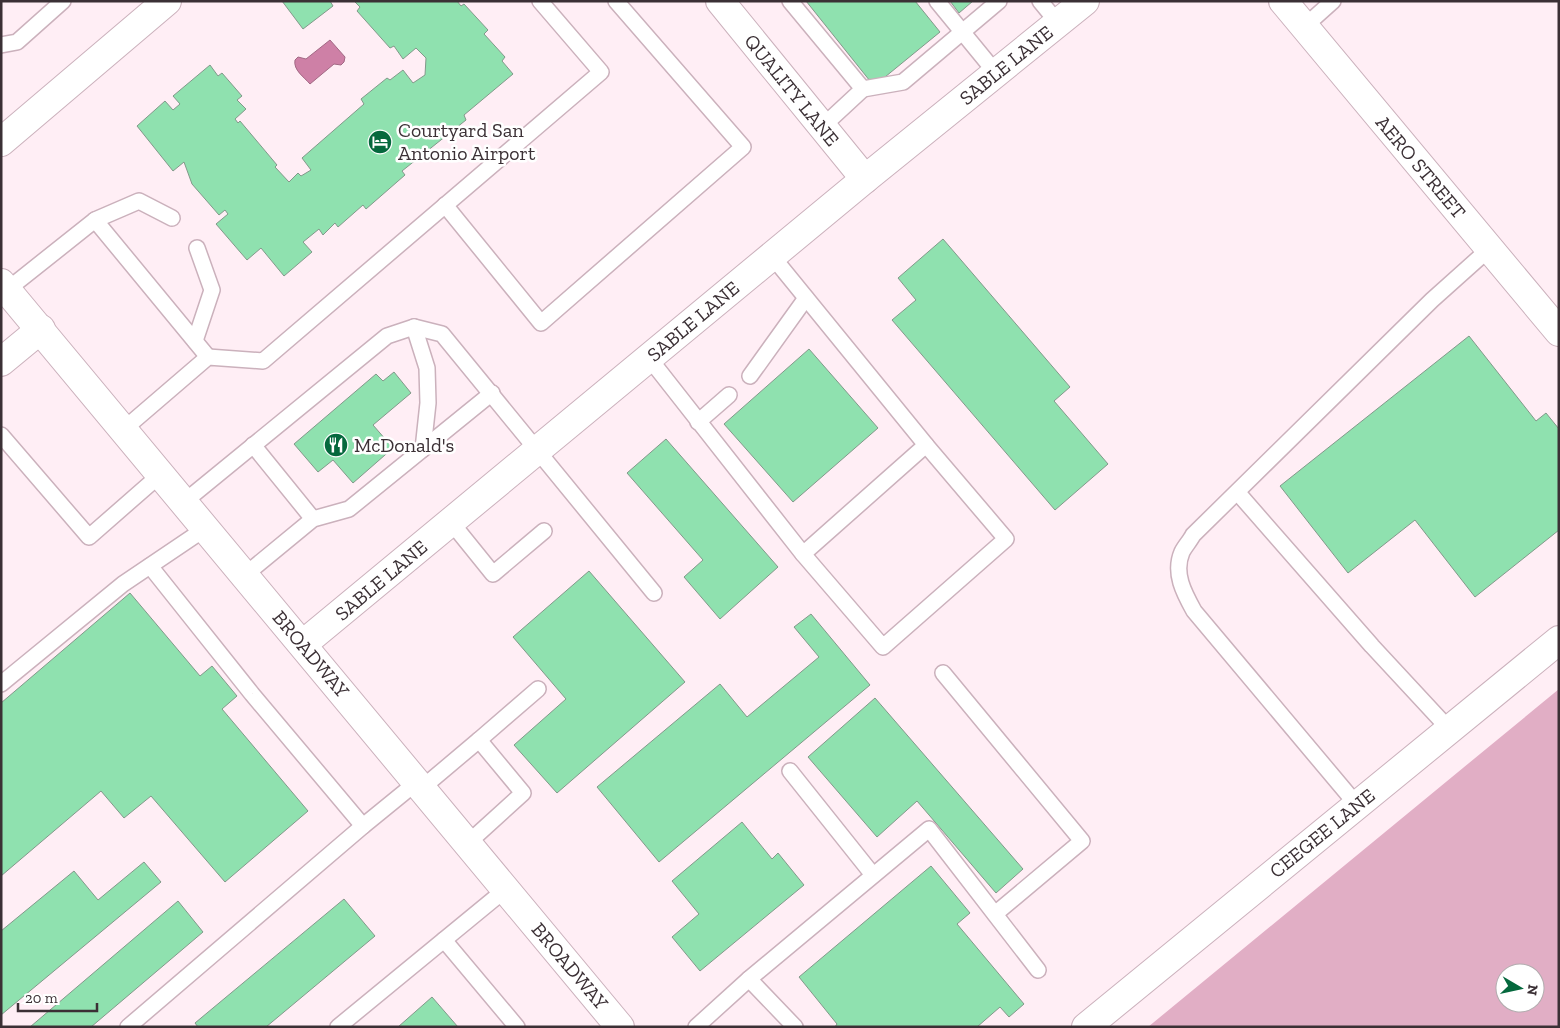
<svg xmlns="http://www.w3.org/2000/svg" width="1560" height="1028" font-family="'Zilla Slab',serif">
<rect width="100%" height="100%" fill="#ffeef5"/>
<path fill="#e1aec5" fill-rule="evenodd" d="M1559,689v338h-411zM1505,973h30v30h-30z"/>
<path fill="#ce80a6" stroke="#a26884" d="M330,40l15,17 -1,5 -3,3 -7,-1 -24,20c-6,-7 -17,-14 -15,-24l3,-3 8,2z"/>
<g fill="#8fe1af" stroke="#82998a">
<path d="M282,1h48l3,5 -30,23z"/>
<path d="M354,1h103l4,5 3,-2 24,26 -4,4 21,23 -3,4 11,13 -49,41 2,5 -64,51 3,4 -39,34 -3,-4 -25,22 -3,-4 -12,12 -4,-6 -16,13 9,10 -28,24 -23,-28 -14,12 -31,-36 12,-10 -3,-4 -6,5 -27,-31 -8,-22 -11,9 -36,-45 28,-25 8,9 7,-6 -7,-8 37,-31 8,11 4,-3 20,23 -5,4 9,9 -11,10 3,4 2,-2 37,44 -2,2 14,15 9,-9 3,3 10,-6 -9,-12 62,-54 -3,-5 26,-21 3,2 13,-10 10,13 12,-8 1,-17 -10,-10 -13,11 -9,-13 -4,2 -33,-37 3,-4z"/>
<path d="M806,1h109l25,31 -66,54z"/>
<path d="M950,1h23l-14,12z"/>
<path d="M943,239l127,148 -16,14 54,63 -53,46 -163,-190 24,-20 -18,-22z"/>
<path d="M1469,336l67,85 10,-8 13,16v101l-84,67 -60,-77 -67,53 -68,-87z"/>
<path d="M809,349l69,79 -85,74 -69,-78z"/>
<path d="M394,372l17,21 -38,32 20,23 -40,35 -20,-23 -15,12 -24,-28 82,-70 7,7z"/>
<path d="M666,439l112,128 -58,52 -36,-42 19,-17 -76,-87z"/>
<path d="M589,571l96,111 -128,111 -43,-48 52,-46 -53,-62z"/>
<path d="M130,593l70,83 12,-10 25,30 -15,13 86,102 -83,71 -74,-86 -27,22 -23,-27 -100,85v-173z"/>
<path d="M811,614l59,71 -211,177 -62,-75 123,-103 27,33 72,-60 -25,-30z"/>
<path d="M875,698l148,171 -27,24 -79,-92 -40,36 -69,-80z"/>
<path d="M742,822l30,37 6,-6 26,32 -104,86 -28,-34 27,-23 -27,-33z"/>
<path d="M144,862l17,20 -160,133v-84l73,-60 24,29z"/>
<path d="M931,866l39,47 -13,11 67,80 -15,13 -9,-10 -23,20h-142l2,-3 -38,-47z"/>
<path d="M344,899l31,37 -109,91h-68l-3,-4z"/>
<path d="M178,901l25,31 -112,95h-61z"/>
<path d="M432,997l26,30h-60z"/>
</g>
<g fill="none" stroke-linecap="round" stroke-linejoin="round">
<g stroke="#cbb1bc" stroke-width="18">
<g id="service">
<path d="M790,1l73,88 -41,38"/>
<path d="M937,1l59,72"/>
<path d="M1040,1l18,22"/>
<path d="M1304,27l29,-26"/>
<path d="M1,45l16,-3 46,-41"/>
<path d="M863,89l40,-7 96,-81"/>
<path d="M445,205l96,118 202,-176 -127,-146"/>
<path d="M95,220l44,-19 33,17"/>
<path d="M7,290l88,-70 113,137"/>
<path d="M414,327l13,41 1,35 -5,46"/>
<path d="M195,341l17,-51 -15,-42"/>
<path d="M649,358l154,196 123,-109 -154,-189"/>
<path d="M750,376l56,-78"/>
<path d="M698,422l31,-27"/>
<path d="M123,430l85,-73 55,4 338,-289 -61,-71"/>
<path d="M1,435l88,102 72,-63"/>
<path d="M253,445l60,74"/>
<path d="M1238,493l134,153 77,83"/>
<path d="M184,502l203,-166 27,-9 28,7 212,259"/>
<path d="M451,522l42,52 51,-43"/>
<path d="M803,554l80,93 123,-108 -80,-94"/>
<path d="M150,566l102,128 111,132 54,-44"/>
<path d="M245,575l68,-56 36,-10 143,-116"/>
<path d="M943,673l139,168 -87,73"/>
<path d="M1,684l122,-100 83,-56"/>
<path d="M479,740l59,-51"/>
<path d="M790,771l83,104"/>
<path d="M422,788l57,-48 44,53 -55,50"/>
<path d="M1357,805l-163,-194c-10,-18 -21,-38 -12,-59 3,-6 8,-11 11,-17l239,-235 57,-51"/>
<path d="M444,940l73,87"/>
<path d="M749,979l180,-150 109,141"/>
<path d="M128,1027l235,-201"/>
<path d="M338,1027l168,-138"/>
<path d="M696,1027l53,-48 46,48"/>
</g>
</g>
<g stroke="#cbb1bc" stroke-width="30">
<g id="minor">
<path d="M720,1l145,178"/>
<path d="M1283,1l276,331"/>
<path d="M1,142l166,-141"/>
<path d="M1,362l40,-33"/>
<path d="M303,644l562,-465 220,-178"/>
<path d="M1086,1027l473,-387"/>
</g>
</g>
<g stroke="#cbb1bc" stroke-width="30">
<path id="secondary" d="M1,283l619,744"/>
</g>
<use href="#service" stroke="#fff" stroke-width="15"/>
<use href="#minor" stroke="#fff" stroke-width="28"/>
<use href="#secondary" stroke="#fff" stroke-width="28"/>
</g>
<defs>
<g id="hotel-disc" transform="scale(1.25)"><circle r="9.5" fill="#05683d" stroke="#fff"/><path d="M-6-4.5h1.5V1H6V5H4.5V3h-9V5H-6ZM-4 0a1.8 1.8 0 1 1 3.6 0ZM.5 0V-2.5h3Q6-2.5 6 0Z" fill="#fff"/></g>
<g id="restaurant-disc" transform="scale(1.25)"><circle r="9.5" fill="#05683d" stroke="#fff"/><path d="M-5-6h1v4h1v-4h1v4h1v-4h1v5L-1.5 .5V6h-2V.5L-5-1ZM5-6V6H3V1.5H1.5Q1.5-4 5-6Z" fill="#fff"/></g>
</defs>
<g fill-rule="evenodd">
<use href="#hotel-disc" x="380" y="142"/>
<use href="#restaurant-disc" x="336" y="445"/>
</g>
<g text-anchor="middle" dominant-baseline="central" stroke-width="5" stroke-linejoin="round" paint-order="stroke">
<g font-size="20" fill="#3b3035" stroke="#fff">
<text transform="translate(1006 65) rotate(-39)">SABLE LANE</text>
<text transform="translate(792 90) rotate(51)">QUALITY LANE</text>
<text transform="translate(1421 167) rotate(50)">AERO STREET</text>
<text transform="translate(693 321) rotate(-40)">SABLE LANE</text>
<text transform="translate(381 580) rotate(-40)">SABLE LANE</text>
<text transform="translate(311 654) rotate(50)">BROADWAY</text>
<text transform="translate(1322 833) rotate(-39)">CEEGEE LANE</text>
<text transform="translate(570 966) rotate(50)">BROADWAY</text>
</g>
<g font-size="20" fill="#3b3035" stroke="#fff" text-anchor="start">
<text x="398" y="130">Courtyard San<tspan x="398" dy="23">Antonio Airport</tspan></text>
<text x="354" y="445">McDonald's</text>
</g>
</g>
<rect width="1560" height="1028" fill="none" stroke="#3b3035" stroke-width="5"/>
<g transform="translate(1520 988) rotate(99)"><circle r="24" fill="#ffffff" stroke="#b1acae"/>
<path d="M0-4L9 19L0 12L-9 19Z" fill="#05683d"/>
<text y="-8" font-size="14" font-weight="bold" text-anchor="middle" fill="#3b3035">N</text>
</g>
<path d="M18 1003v8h79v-8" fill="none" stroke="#3b3035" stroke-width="2.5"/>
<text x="25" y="1003" font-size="15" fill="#3b3035" stroke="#ffffff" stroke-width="4" paint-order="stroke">20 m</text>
</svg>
